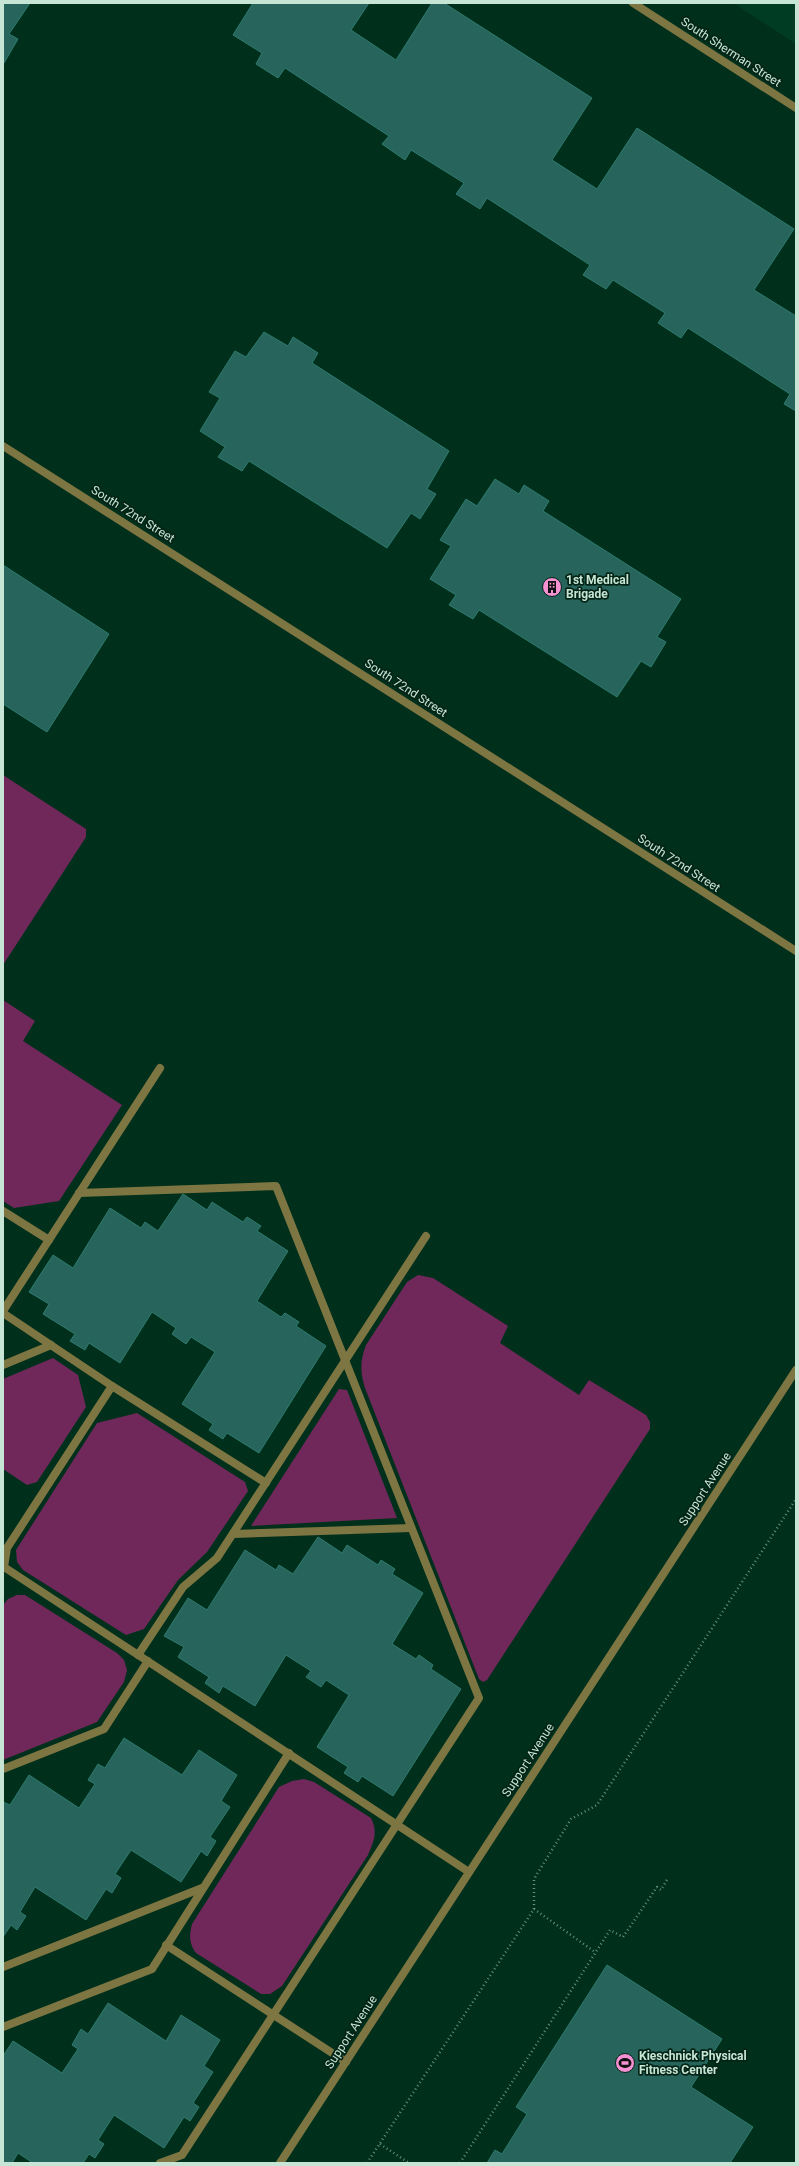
<svg xmlns="http://www.w3.org/2000/svg" width="799" height="2166" font-family="Roboto,sans-serif">
<rect width="100%" height="100%" fill="#00301c"/>
<path fill="#003b24" d="M733,3h63v41z"/>
<g fill="#70275a">
<path d="M3,775l83,54v8l-83,128z"/>
<path d="M3,1000l32,21 -12,20 99,64 -63,96 -45,7 -11,-7z"/>
<path d="M418,1275l15,3 75,48 -8,17 79,52 10,-15 57,35 4,7v7l-163,251 -4,2 -4,-3 -114,-291c-5,-16 -5,-27 1,-43l41,-63z"/>
<path d="M53,1358l25,17 8,32 -49,75 -10,3 -24,-16v-90z"/>
<path d="M339,1389l8,1 50,128 -146,8z"/>
<path d="M137,1413l108,69 3,9 -41,61 -29,28 -34,49 -18,6 -103,-65 -6,-8 -1,-12 81,-127z"/>
<path d="M17,1595h8l92,58 7,7 3,10 -3,12 -27,40 -94,38v-155l5,-6z"/>
<path d="M304,1779l10,3 57,36c7,14 3,23 -3,37l-86,131 -12,8h-9l-65,-41c-7,-10 -7,-17 -4,-29l87,-137 13,-6z"/>
</g>
<g fill="#27645b" stroke="#2e7b6f">
<path d="M3,3h27l-21,31 9,5 -14,24z"/>
<path d="M253,3h116l-18,27 45,30 36,-57h12l148,95 -40,62 45,29 40,-61 157,101 -40,61 42,26v95l-12,-7 6,-10 -102,-66 -7,10 -23,-15 7,-10 -52,-33 -7,9 -23,-14 7,-10 -103,-67 -7,11 -24,-15 8,-11 -53,-33 -6,10 -23,-16 7,-8 -104,-68 -7,10 -22,-14 6,-11 -29,-18z"/>
<path d="M264,332l24,14 5,-9 25,16 -6,10 137,88 -22,38 9,5 -16,25 -9,-6 -24,35 -138,-87 -7,10 -24,-14 7,-10 -25,-16 20,-33 -11,-6 26,-41 11,6z"/>
<path d="M495,479l24,15 5,-9 25,16 -6,10 138,88 -24,38 9,5 -15,25 -10,-6 -24,36 -138,-87 -6,9 -24,-14 7,-10 -26,-16 21,-33 -11,-6 26,-41 11,7z"/>
<path d="M3,565l106,69 -62,98 -44,-28z"/>
<path d="M183,1194l24,16 5,-8 31,20 4,-5 14,9 -4,5 31,20 -31,50 24,16 4,-4 14,9 -3,4 30,20 -67,107 -32,-20 -4,6 -14,-9 4,-6 -31,-20 33,-52 -24,-15 -5,7 -14,-10 4,-6 -24,-16 -32,51 -31,-20 -4,7 -15,-9 5,-7 -32,-20 6,-10 -20,-12 24,-37 20,13 37,-60 31,20 4,-6 13,9z"/>
<path d="M318,1537l24,16 5,-8 31,20 3,-5 14,9 -3,5 31,19 -31,51 24,15 3,-4 14,10 -2,4 30,20 -68,107 -31,-20 -4,6 -14,-9 4,-6 -31,-20 32,-52 -23,-15 -5,7 -15,-10 5,-6 -25,-16 -31,51 -32,-20 -4,7 -14,-10 4,-6 -31,-20 6,-10 -20,-11 24,-38 19,12 38,-60 31,20 3,-5 14,9z"/>
<path d="M124,1738l58,37 17,-25 38,25 -16,26 9,6 -20,30 6,4 -9,15 -6,-5 -20,31 -50,-32 -16,24 6,4 -9,15 -6,-4 -20,31 -51,-33 -15,25 6,4 -9,14 -6,-5 -8,12v-135l7,3 19,-30 50,33 16,-24 -7,-4 10,-16 7,4z"/>
<path d="M607,1965l115,74 -31,48 62,40 -23,36h-243l8,-13 7,4 25,-40 -11,-7z"/>
<path d="M108,2003l58,38 15,-26 39,25 -16,26 9,6 -20,31 6,4 -9,14 -6,-4 -20,31 -50,-33 -16,25 6,4 -9,14 -6,-4 -6,9h-50l-15,-10 -6,10h-9v-107l10,-15 49,32 16,-24 -6,-4 9,-16 7,5z"/>
</g>
<g fill="none" stroke-linecap="round" stroke-linejoin="round">
<g stroke="#668d7a" stroke-width="2.5" stroke-dasharray="1 3" stroke-linecap="butt">
<path d="M534,1909l61,43"/>
<path d="M380,2144l29,19"/>
<path d="M367,2163l167,-254v-30l37,-60 26,-14 199,-306"/>
<path d="M460,2163l150,-233 13,7 34,-50 4,3 7,-12"/>
</g>
<g stroke="#7e7642" stroke-width="8">
<path d="M79,1193l197,-7 203,512 -297,457 -22,8"/>
<path d="M3,1211l46,29"/>
<path d="M3,1311l157,-243"/>
<path d="M3,1313l109,73 -105,162 -3,19 465,305"/>
<path d="M3,1365l48,-20"/>
<path d="M112,1386l154,97"/>
<path d="M233,1534l178,-6"/>
<path d="M138,1655l45,-68 34,-29 209,-322"/>
<path d="M3,1769l101,-40 44,-68"/>
<path d="M166,1945l180,117"/>
<path d="M3,1967l199,-79"/>
<path d="M3,2027l149,-58 137,-216"/>
</g>
<path stroke="#7e7642" stroke-width="8" d="M633,3l163,105"/>
<g stroke="#7e7642" stroke-width="8">
<path d="M3,446l793,505"/>
<path d="M280,2163l516,-793"/>
</g>
</g>
<defs>
<g id="building-disc" transform="scale(1)"><circle r="9.5" fill="#f591d2" stroke="#032416"/><path d="M-4-6H4V6H1V3H-1V6H-4ZM-2.5-4.3h1.7v1.8h-1.7ZM.8-4.3h1.7v1.8H.8ZM-2.5-1h1.7V.8h-1.7ZM.8-1h1.7V.8H.8Z" fill="#111"/></g>
<g id="stadium-disc" transform="scale(1)"><circle r="9.5" fill="#f591d2" stroke="#032416"/><path d="M0-5a6.5 5 0 1 0 0 10a6.5 5 0 1 0 0-10ZM-3.5-1.8h7v3.6h-7Z" fill="#111"/></g>
</defs>
<g fill-rule="evenodd">
<use href="#building-disc" x="552" y="587"/>
<use href="#stadium-disc" x="625" y="2063"/>
</g>
<g text-anchor="middle" dominant-baseline="central" stroke-width="3.5" stroke-linejoin="round" paint-order="stroke">
<g font-size="12" fill="#c7e5d4" stroke="#032416">
<text transform="translate(731 52) rotate(33)">South Sherman Street</text>
<text transform="translate(133 514) rotate(32)">South 72nd Street</text>
<text transform="translate(406 688) rotate(33)">South 72nd Street</text>
<text transform="translate(679 863) rotate(33)">South 72nd Street</text>
<text transform="translate(705 1489) rotate(-57)">Support Avenue</text>
<text transform="translate(528 1760) rotate(-57)">Support Avenue</text>
<text transform="translate(351 2032) rotate(-57)">Support Avenue</text>
</g>
<g font-size="12" font-weight="bold" fill="#c7e5d4" stroke="#032416" text-anchor="start">
<text x="566" y="580">1st Medical<tspan x="566" dy="14">Brigade</tspan></text>
<text x="639" y="2056">Kieschnick Physical<tspan x="639" dy="14">Fitness Center</tspan></text>
</g>
</g>
<rect width="799" height="2166" fill="none" stroke="#c7e5d4" stroke-width="8"/>
</svg>
